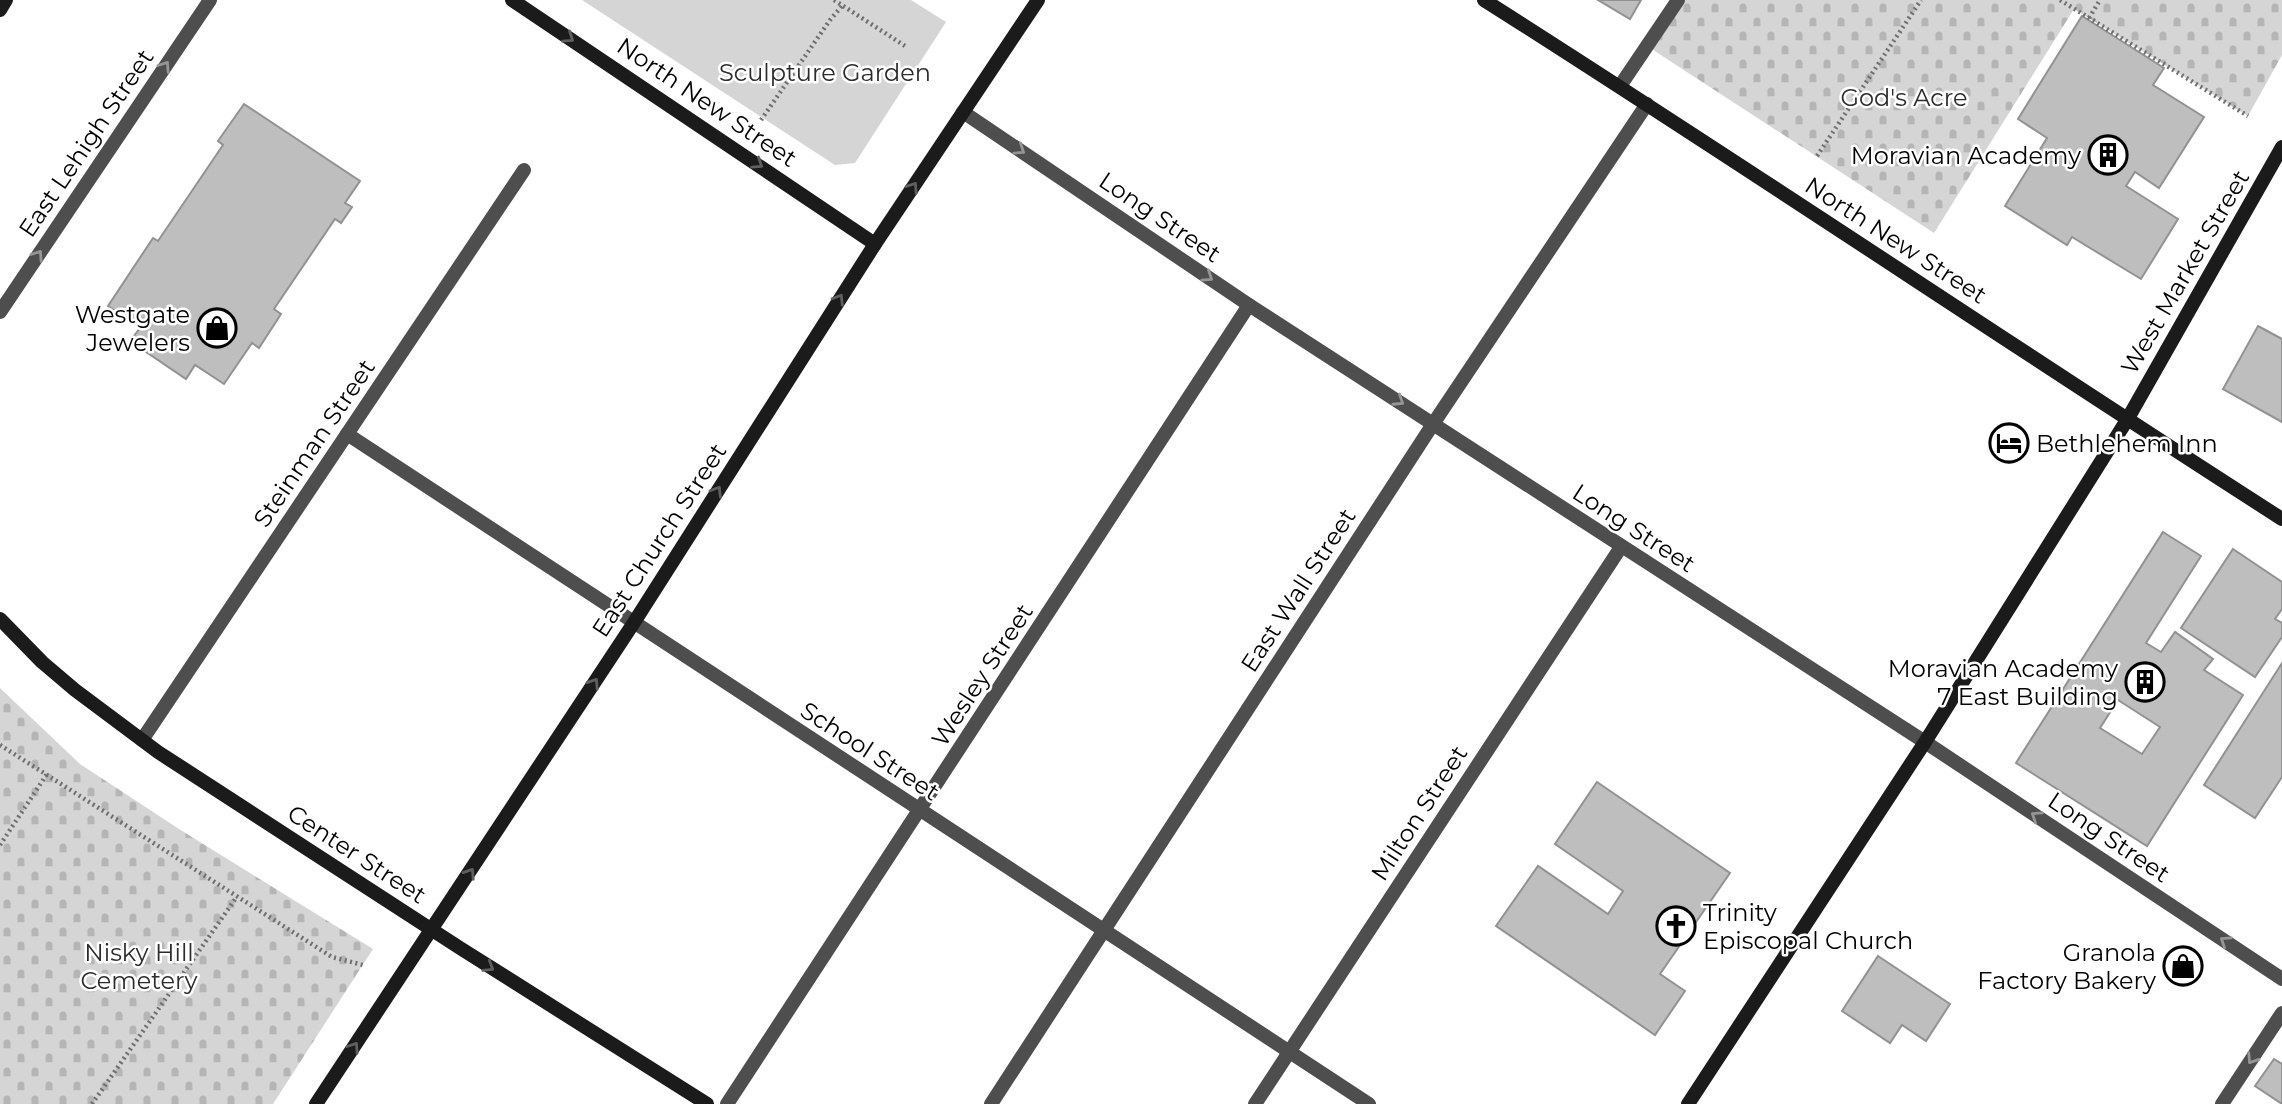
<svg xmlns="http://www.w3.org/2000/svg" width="2282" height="1104" font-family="Montserrat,sans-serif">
<defs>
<pattern id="cemetery-stones" width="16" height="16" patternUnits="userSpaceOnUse" patternTransform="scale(1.75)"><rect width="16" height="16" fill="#d5d5d5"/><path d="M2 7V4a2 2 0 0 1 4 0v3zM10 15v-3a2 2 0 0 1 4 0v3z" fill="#b5b5b5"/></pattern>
</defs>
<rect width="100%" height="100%" fill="#fff"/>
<g fill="url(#cemetery-stones)">
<path d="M1678,0h604v55l-34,61 -174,-107 -140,224 -287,-187z"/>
<path d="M0,688l80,76 99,65 194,120 -100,155h-273z"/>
</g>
<path fill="#d5d5d5" d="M582,0h329l35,22 -91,141 -20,2z"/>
<g fill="#bebebe" stroke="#929292" stroke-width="2" fill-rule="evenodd">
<path d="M1598,0h43l-11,19z"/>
<path d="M2082,16l82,52 -11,17 51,32 -45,71 -24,-16 -9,14 52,33 -37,60 -69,-42 -5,8 -62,-39 42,-68 -29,-19z"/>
<path d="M244,104l116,77 -15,22 7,4 -11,16 -6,-4 -61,90 7,5 -22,34 -7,-5 -28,41 -29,-19 -9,14 -56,-38 10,-13 -32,-22 45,-68 5,3 65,-96 -5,-4z"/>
<path d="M2258,326l24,13v83l-59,-33z"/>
<path d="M2163,532l38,24 -55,87 15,9 14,-20 38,27 -9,11 39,25 -96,151 -131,-83zM2118,700l42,27 -18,27 -42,-26z"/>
<path d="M2233,549l49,33v27l-7,10 7,4v14l-27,40 -74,-49z"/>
<path d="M2282,663v114l-27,41 -51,-33z"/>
<path d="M1597,782l133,91 -70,101 25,17 -30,44 -159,-109 42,-60 70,48 15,-23 -68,-47z"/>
<path d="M1878,956l72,48 -24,37 -24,-16 -12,18 -48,-32z"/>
<path d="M2274,1059l8,5v40l-27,-18z"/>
</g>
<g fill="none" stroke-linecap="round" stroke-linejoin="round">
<g stroke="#707070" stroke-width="4.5" stroke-dasharray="2 3.5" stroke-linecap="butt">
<path d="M834,0l71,46"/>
<path d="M2060,0l188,116"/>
<path d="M2089,18l11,-18"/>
<path d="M761,120l69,-100 12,-14"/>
<path d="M1817,156l104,-156"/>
<path d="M0,745l332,212 31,8"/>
<path d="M0,845l47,-71"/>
<path d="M92,1104l144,-206"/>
</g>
<g stroke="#4e4e4e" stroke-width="14">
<path d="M1620,86l58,-86"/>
<path d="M963,112l286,193 676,437 357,237"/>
<path d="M347,434l1022,670"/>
<path d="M142,740l382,-570"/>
<path d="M727,1104l522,-799"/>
<path d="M1255,1104l366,-557"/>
<path d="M2222,1104l60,-91"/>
</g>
<g stroke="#4e4e4e" stroke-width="14">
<path d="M0,312l210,-312"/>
<path d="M991,1104l442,-680 214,-320"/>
</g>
<g stroke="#1b1b1b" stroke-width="14">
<path d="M512,0l363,244"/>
<path d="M1484,0c268,170 531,348 798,519"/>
<path d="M0,10l6,-10"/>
<path d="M0,619l42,43 33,28 83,62 302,196 247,156"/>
<path d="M316,1104l317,-480 242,-380 163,-244"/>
<path d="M1688,1104l237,-362 202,-322 155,-273"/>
</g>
</g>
<defs><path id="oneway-chevron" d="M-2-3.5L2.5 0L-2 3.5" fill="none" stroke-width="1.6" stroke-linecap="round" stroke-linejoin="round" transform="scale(1.75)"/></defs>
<g stroke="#5f5f5f">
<use href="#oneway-chevron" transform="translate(569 38) rotate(34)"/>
<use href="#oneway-chevron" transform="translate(758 164) rotate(34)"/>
<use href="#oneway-chevron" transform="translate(913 187) rotate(-56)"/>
<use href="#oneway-chevron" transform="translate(839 299) rotate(-58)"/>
<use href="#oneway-chevron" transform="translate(717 491) rotate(-58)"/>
<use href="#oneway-chevron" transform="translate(594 683) rotate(-57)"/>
<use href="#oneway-chevron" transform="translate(470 873) rotate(-57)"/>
<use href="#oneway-chevron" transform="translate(489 967) rotate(32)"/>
<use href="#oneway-chevron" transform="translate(354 1047) rotate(-56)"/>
</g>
<g stroke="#959595">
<use href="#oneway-chevron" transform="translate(165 66) rotate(-56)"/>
<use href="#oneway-chevron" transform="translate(1020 150) rotate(34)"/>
<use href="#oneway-chevron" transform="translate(38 255) rotate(-56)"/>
<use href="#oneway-chevron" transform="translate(1208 277) rotate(34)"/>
<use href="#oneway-chevron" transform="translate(1399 401) rotate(33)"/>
<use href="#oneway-chevron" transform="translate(2036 816) rotate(-146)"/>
<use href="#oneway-chevron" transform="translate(2225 941) rotate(-146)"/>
<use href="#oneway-chevron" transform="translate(2252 1059) rotate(123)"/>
</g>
<defs>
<g id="building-ring" transform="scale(2.0125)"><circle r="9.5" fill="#fff" stroke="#000" stroke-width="1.5"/><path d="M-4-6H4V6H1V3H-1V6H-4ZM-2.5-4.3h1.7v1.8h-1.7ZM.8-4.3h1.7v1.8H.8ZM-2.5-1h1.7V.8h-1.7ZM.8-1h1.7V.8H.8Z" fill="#000"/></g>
<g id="shop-ring" transform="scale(2.0125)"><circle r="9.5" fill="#fff" stroke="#000" stroke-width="1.5"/><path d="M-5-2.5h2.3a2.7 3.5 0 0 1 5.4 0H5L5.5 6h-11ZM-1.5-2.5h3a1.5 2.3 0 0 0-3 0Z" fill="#000"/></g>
<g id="hotel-ring" transform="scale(2.0125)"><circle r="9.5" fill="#fff" stroke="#000" stroke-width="1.5"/><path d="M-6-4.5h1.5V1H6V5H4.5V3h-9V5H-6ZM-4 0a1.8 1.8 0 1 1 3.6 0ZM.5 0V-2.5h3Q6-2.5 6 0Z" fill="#000"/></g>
<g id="church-ring" transform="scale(2.0125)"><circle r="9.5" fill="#fff" stroke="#000" stroke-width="1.5"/><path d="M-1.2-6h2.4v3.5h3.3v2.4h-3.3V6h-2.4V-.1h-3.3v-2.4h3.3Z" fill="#000"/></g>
</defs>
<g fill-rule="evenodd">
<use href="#building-ring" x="2108" y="155"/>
<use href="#shop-ring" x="217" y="328"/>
<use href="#hotel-ring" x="2009" y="443"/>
<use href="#building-ring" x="2145" y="682"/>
<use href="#church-ring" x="1676" y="926"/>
<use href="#shop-ring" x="2183" y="966"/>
</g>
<g text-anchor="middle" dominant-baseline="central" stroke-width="5" stroke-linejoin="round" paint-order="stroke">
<g font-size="24" fill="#2c2c2c" stroke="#fff">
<text x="825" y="72">Sculpture Garden</text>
<text x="1904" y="97">God's Acre</text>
<text x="139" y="952">Nisky Hill<tspan x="139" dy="28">Cemetery</tspan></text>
</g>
<g font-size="24" fill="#000" stroke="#fff">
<text transform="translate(707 102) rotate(34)">North New Street</text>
<text transform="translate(86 143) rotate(-56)">East Lehigh Street</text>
<text transform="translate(1160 217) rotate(34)">Long Street</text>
<text transform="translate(1896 240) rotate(33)">North New Street</text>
<text transform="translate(2185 272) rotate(-60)">West Market Street</text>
<text transform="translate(314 443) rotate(-56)">Steinman Street</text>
<text transform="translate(1634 528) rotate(33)">Long Street</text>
<text transform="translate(659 540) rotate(-57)">East Church Street</text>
<text transform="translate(1298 590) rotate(-57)">East Wall Street</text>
<text transform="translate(982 675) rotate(-57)">Wesley Street</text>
<text transform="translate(870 751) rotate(33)">School Street</text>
<text transform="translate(1419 813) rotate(-57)">Milton Street</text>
<text transform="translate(2109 837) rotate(34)">Long Street</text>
<text transform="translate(357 854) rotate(33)">Center Street</text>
</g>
<g font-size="24" fill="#000" stroke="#fff" text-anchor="end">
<text x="2081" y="155">Moravian Academy</text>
<text x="190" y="314">Westgate<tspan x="190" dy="28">Jewelers</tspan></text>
<text x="2036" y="443" text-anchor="start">Bethlehem Inn</text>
<text x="2118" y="668">Moravian Academy<tspan x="2118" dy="28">7 East Building</tspan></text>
<text x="1703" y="912" text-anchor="start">Trinity<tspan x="1703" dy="28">Episcopal Church</tspan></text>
<text x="2156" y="952">Granola<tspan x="2156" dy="28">Factory Bakery</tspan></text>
</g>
</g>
</svg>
